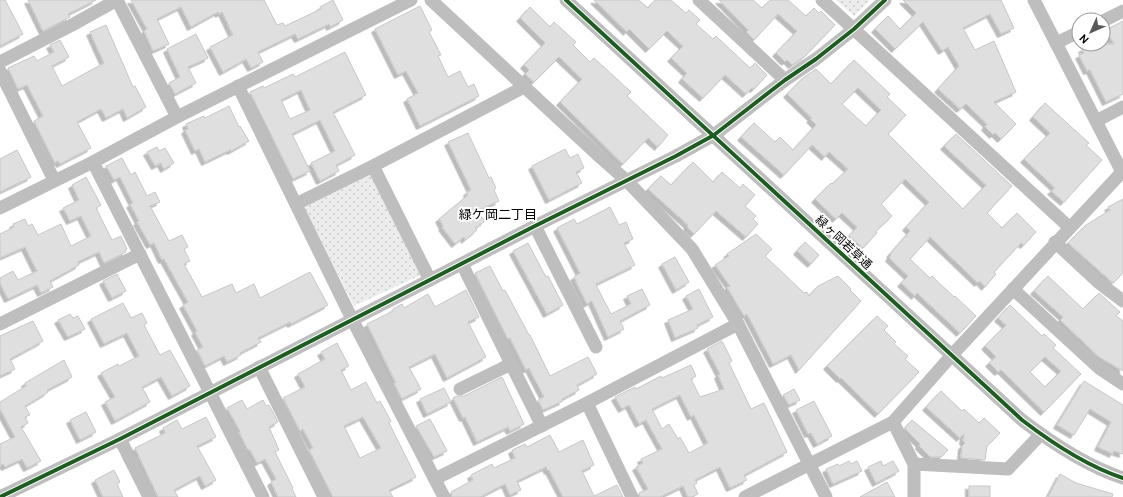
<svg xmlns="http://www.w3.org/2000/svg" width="1123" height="497" font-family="Cabin,'Noto Sans JP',sans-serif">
<defs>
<pattern id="park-dots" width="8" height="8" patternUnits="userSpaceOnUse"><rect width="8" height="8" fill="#ececec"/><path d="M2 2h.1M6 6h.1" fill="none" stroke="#c9c9c9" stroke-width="1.8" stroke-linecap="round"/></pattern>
<filter id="shadow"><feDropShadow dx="-3.5" dy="3.5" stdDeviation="0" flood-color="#0004"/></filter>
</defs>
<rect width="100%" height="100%" fill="#fff"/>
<g fill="url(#park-dots)">
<path d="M836,0h34l-16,16z"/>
<path d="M370,173l51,102 -67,31 -51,-101z"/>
</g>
<g fill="#dfdfdf" stroke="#c7c7c7" fill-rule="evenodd" filter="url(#shadow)">
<path d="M0,0h5l18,34 -23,12z"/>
<path d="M28,0h68l-28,14 2,3 -27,14z"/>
<path d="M131,0h133l13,25 6,-2 2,3 36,-17 -1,-2 13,-7 10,20 -13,7 -1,-3 -31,15 -3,-5 -37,18 5,10 -12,6 -5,-9 -23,13 -13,-25 23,-12 -11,-23 -3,2 -1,-2 -27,15 -10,-20 -24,12 12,25 -16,7 -9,-20 3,-2z"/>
<path d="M594,0h45l9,8 7,-8h16l15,13 3,-3 11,10 -4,4 17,15 3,-3 34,32 5,-5 12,12 -13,14 -2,-1 -6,6 -21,-19 -22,23 -21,-19 5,-6 -16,-15 12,-12 -16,-15 -18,18 -20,-20 -2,3z"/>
<path d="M719,0h34l9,8 8,-8h18l18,16 8,-8 5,5 2,-2 14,14 -31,32 -12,8 -5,-5 -2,2 -9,-9 21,-22 -19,-17 -24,26 -8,-8 2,-2z"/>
<path d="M903,0h98l13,28 -13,6 -11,-20 -27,14 12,22 19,-9 22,51 -22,10 22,22 -15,15 -6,-6 -2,2 -8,-8 2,-3 -21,-20 -6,5 -22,-20 21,-23 -11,-19 -6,4 -19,-29 -28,27 -20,-20 13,-13 12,13 16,-16z"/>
<path d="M420,6l12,24 -3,2 12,23 -3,1 10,21 12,-6 8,16 6,-3 5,12 -59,30 -13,-27 11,-6 -12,-22 -8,4 -23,-46z"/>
<path d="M530,7l20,20 4,-5 22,20 -3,3 17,17 4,-4 37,34 -4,4 41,39 -10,12 -10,-9 -25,26 -63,-62 22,-23 -23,-22 -25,25 -9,-8 4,-4 -5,-5 21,-22 -25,-25z"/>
<path d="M1123,21v73l-17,8 -16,-32 -3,1 -8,-16 5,-2 -2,-4 11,-5h21l-8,-14z"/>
<path d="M106,25l27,62 2,-1 11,21 -19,11 -4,-9 -17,9 -5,-9 -24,13 14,26 -31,16 -2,-3 -3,2 -21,-42 9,-5 -16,-31 -9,4 -10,-21 26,-12 3,5 17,-9 -4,-7 10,-5 9,17 -17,9 10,20 42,-23 -14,-31z"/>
<path d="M196,34l12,24 -20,9 8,16 -21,11 -6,-11 11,-6 -13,-28z"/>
<path d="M345,52l21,43 -33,17 22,43 -19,10 3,6 -19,10 -9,-18 24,-12 -15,-31 -28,14 18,37 -17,8 -43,-87 13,-6 1,2 29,-14 2,3zM301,90l9,20 -20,9 -9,-19z"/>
<path d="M854,60l36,34 -3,3 19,18 -18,19 75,75 23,-24 -42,-39 12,-12 56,52 -25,27 15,15 15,-15 19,19 -12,13 -3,-2 -27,29 2,2 -11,13 -5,-6 -2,2 -48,-46 -20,22 20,19 2,-2 22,21 1,-1 21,20 -16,17 -43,-40 -2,3 -14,-13 7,-7 -19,-18 2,-3 -1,-1 20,-23 -4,-4 23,-25 -24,-23 -24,25 11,12 -17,16 2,1 -14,15 -14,-12 8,-9 -15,-14 -6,6 -21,-20 16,-16 1,1 16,-15 -19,-17 -4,5 -13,-12 -28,30 -43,-38 13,-14 21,19 5,-5 13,13 23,-25 -6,-6 2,-1 -25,-24 17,-17 12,-8 15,15zM858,88l23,22 -15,16 -24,-22z"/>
<path d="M1045,103l44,40 -3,2 16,15 -38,42 -13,-11 4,-3 -31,-29 26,-26 -17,-16z"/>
<path d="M229,106l10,21 1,-1 9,15 -18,10 -1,-1 -25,12 -6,-13 -4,2 -10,-21 3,-1 -2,-5 18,-8 1,2z"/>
<path d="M468,133l21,45 2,-1 5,11 -2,2 5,11 -22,10 8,10 -10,7 2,2 -12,10 -1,-3 -9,7 -13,-17 1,-1 -4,-7 29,-24 -1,-3 4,-2 -23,-48z"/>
<path d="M157,147l2,4 6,-3 9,15 -10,6 -3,-6 -6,3 -8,-14z"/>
<path d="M565,149l5,9 8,-4 6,14 -8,4 6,11 -33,17 -17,-34z"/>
<path d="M17,150l14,27 -31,15v-33z"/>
<path d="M122,158l9,17 4,-3 12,24 8,-4 5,10 -10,4 19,35 13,-6 6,12 -4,2 6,12 -6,3 18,33 30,-13 4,9 18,-9 6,14 50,-26 18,33 -37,19 -1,-2 -32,16 3,4 -21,11 1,2 -14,7 -3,-6 -19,10 -8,-16 6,-3 -8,-15 2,-1 -14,-26 5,-3 -24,-43 -2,1 -8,-17 -4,2 -13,-23 2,-1 -9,-17 3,-1 -13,-26 -6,3 -8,-14z"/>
<path d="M693,162l20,20 9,-10 18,16 3,-4 12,11 -10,11 11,10 -3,3 5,5 -12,13 -30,-26 -22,23 -7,-7 1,-2 -40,-36 13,-13 10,9z"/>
<path d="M86,177l15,28 -5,3 16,32 9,-4 6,13 -2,1 1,2 -22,11 -5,-11 -21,10 1,3 -29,16 3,6 -12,6 -4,-8 -29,14 -8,-16v-5l13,-7 5,9 19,-9 -12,-24 -25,11v-24l14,-7 -1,-3 12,-5 3,7 4,-2 6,11 23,-11 10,22 20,-10 -10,-20 -11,5 -7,-13 16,-8 -7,-15z"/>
<path d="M1123,199v74l-10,10 -45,-40 18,-18 24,-15 -2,-3z"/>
<path d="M610,207l9,18 7,-3 7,17 -9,4 11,22 -39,19 1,3 14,27 20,-10 -4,-8 15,-7 8,16 -30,16 4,8 -16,8 -16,-36 -5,3 -9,-18 -4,-9 6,-4 -23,-45 17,-9 3,5z"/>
<path d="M756,234l16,15 -7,7 39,37 3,-1 2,4 9,-10 20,-10 13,13 -1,1 11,11 -62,69 -8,-15 -18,9 -26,-50 -3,2 -17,-29 3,-1 -15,-21 14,-9 -2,-2z"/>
<path d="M805,242l14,13 -8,9 -14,-13z"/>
<path d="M528,243l18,34 2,-1 15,29 -16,9 -34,-63z"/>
<path d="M675,257l14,25 -13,8 -14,-26z"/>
<path d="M490,266l13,25 2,-1 24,45h1l20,41 38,-19 9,17 -20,11 2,5 -17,9 1,2 -20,9 -5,-10 6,-3 -15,-29 -3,2 -16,-32 -2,1 -33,-66z"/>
<path d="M117,274l9,17 -14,7 -9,-17z"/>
<path d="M1048,276l35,33 16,-16 21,19 -4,4 7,5v50l-24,-14 -39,-37 3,-3 -29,-26z"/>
<path d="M699,289l14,28 -16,8 1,3 -23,10 -7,-18 25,-11 -7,-13z"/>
<path d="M466,290l13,27 -11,5 18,35 -39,21 -12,-24 -26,13 12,22 -19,10 -8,-16h2l-29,-59 26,-13v-2l9,-5 2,4 24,-14 7,13z"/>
<path d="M123,303l8,15 11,-5 5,10 -3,2 16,30 10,-5 20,36 -18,10 -11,-19 -19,10 8,15 -35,19 -10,-19 10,-5 -14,-24 17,-9 1,2 20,-10 -12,-23 -23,11 -13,-25z"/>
<path d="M1010,305l32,31 2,-2 12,11 -3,3 28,26 -37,38 -43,-42 -3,2 -9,-9 7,-6 -11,-11 21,-21 -8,-7zM1045,357l16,14 -16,16 -15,-15z"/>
<path d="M70,314l3,4 5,-2 7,13 -17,8 -10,-17z"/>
<path d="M877,316l11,10 -4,4 12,12 -2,2 14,12 -3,3 14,13 -41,42 -37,-36 -1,1 -13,-13z"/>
<path d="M33,321l10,20 -33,18 5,10 -15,7v-40z"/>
<path d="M722,341l10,20 -3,2 22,46 13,-6 23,49 -43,23 3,5 -17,8 -10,-21 -25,13 2,3 -3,2 4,9 -6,3h-4l-5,-11 -23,11h-20l-1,-4 9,-4 -12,-22 7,-4 -2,-4 21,-10 -16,-29 -7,4 -10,-19 -7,4 -7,-12 20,-10 1,2 25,-13 1,2 29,-13 5,11 -5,3 9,18 24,-8 -6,-14 2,-1 -13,-25zM680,395l11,22 3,-2 14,28 -19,10 -9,-16 -2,2 -9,-15 -7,5 -10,-20z"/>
<path d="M337,343l12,23 -8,4 10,20 15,-8 11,21 3,-2 11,20 -2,2 27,54 -27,13 4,7h-60l-24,-47 4,-2 -10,-19 -3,2 -17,-33 22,-11 -7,-13 27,-15 -4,-7zM363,417l18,31 -21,10 -16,-32z"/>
<path d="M64,360l8,17 -25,13 1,2 -23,14 5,9 -5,2 3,6 -7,4 20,34 -14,7 -5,-9 -17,8 -2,-3 -3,2v-22l15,-7 -15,-28v-7l26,-16 -1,-3z"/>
<path d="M502,377l22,47 -14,7 -2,-4 -31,15 -12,-25 -2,1 -10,-20 4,-2h7z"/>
<path d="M1084,381l39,24v49l-9,-3 -1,3 -15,-7 13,-25 -21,-13 -16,26 -17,-10z"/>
<path d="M444,388l7,14 -24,12 -7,-15z"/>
<path d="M794,389l6,11 -11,5 -6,-10z"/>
<path d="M941,391l21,20 2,-2 15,14 5,-5 16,15 -13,13 -2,14 -24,-2 1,-12 3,-3 -2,-2 1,-7 -4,4 -34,-31z"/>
<path d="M242,400l5,9 16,-9 3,6 3,-1 9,17 -9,5 10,23 -4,2 18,36 -1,1 4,8h-18l-7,-15 5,-3 -11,-20 -8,4 -7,-13h-2l-9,-18 1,-1 -13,-23z"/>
<path d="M814,401l18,35 -15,8 -6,-11 -3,1 -12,-24z"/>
<path d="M86,412l10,20 -16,8 -10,-20z"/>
<path d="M206,417l10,20 -19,9 19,34 -11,6 -5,-10 -26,14 4,7h-20l-23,-49 30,-15 -2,-5 14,-8 5,9z"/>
<path d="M430,419l17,32 -13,6 -18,-31z"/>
<path d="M912,420l36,30 -7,7h-11l-11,-11 1,-2 -13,-13 -2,-3z"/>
<path d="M550,435l9,17 24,-12 11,25 -12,6 12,25 23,-11 6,12h-60l-14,-27 -1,1 -2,-4 -29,14 4,9 -11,5 -5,-11 -25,13h-28l-1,-5 22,-12 -2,-5 21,-11 2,4 21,-10 -3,-8 13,-6 2,3z"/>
<path d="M849,461l2,3 6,-3 5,10 -29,13 -7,-15 12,-5 1,2z"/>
<path d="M881,461l2,5 10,-5 6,10 -23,12 -8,-16z"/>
<path d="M114,470l6,12 -3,2 6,13h-20l-8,-17z"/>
<path d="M1060,474l16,9 37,11 -1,3h-64z"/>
<path d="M887,482l8,15h-35z"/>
<rect x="969" y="486" width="21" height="11"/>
</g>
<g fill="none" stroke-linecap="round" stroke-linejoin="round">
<g stroke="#bebebe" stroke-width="13">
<path d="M117,0l60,117"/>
<path d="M431,0l170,158 26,23 65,68 46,75 88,173"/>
<path d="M566,0l456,420c30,23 64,46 101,58"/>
<path d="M699,0l86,80"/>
<path d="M822,0l247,227"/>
<path d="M1034,0l89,174"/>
<path d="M1103,21l20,-10"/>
<path d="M1056,43l23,-11"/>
<path d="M0,62l72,-37 45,-25"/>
<path d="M0,71l54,109"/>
<path d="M238,86l114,233 92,178"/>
<path d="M1096,121l27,-14"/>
<path d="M93,162l170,335"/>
<path d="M373,166l57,114"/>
<path d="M296,204l77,-38 151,-79"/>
<path d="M0,208l93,-46 84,-45 234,-117"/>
<path d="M535,226l61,121"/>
<path d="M1055,242l43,40 25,19"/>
<path d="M462,264l49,100"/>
<path d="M1013,289l86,79 24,16"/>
<path d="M0,324l140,-70"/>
<path d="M259,367l65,130"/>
<path d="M460,389l51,-25 31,62"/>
<path d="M587,403l45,94"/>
<path d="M893,422l21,42v33"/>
<path d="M120,439l29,58"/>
<path d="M914,464l94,5 33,-35"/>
<path d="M435,479l152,-76 151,-79"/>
<path d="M0,497l120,-58 415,-213 141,-70 38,-21 71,-55 31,-21 38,-30 31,-29"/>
<path d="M745,497l148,-75 59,-67 170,-183"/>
</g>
<g stroke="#fff" stroke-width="6">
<g id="cycleway">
<path d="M566,0l456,420c30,23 64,46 101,58"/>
<path d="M0,497l120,-58 415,-213 141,-70 38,-21 71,-55 31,-21 38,-30 31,-29"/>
</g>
</g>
<use href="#cycleway" stroke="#1b5e20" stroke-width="4"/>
</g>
<g text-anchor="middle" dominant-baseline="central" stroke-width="4" stroke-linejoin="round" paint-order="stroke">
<g font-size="12" fill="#000" stroke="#fff">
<text transform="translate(844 242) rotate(43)">緑ヶ岡若草通</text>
</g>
<g font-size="13" fill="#000" stroke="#fff">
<text x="498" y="214">緑ケ岡二丁目</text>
</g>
</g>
<g transform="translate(1091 32) rotate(225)"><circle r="19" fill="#ffffff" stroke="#999999"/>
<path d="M0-3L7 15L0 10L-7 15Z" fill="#595959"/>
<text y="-6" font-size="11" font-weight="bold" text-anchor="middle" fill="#000000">N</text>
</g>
</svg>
